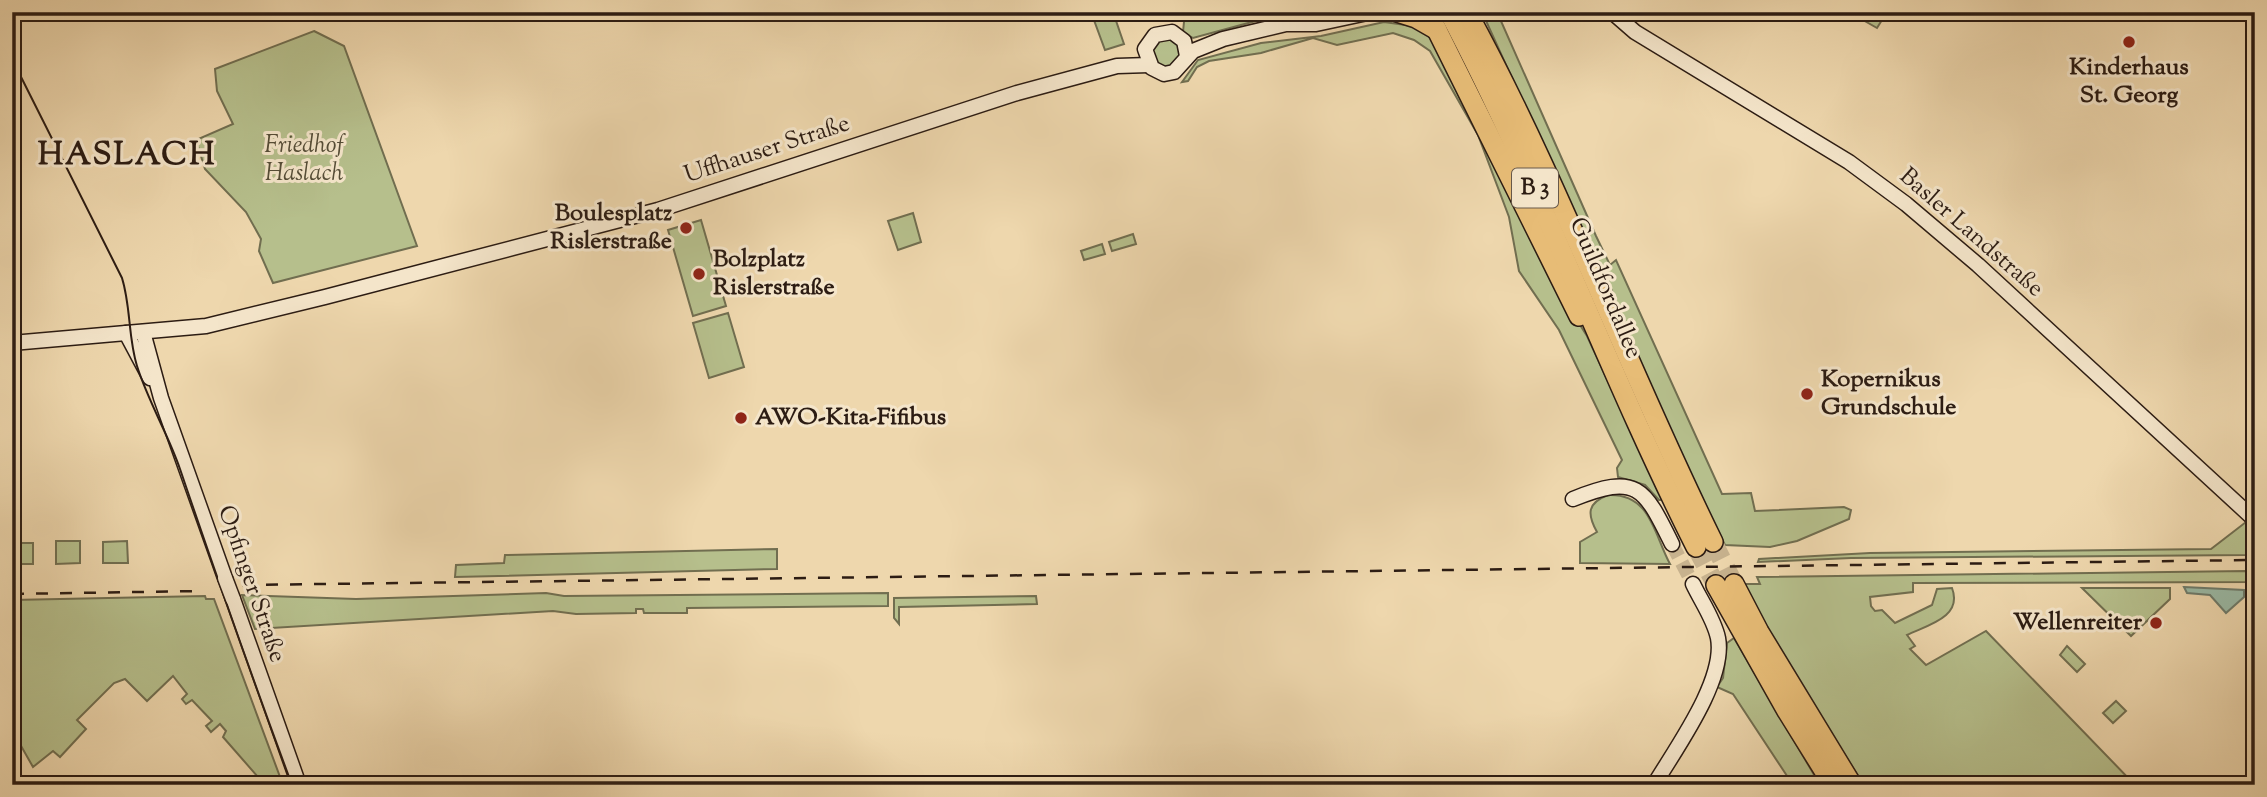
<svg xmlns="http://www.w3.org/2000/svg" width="2267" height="797" font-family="'Sorts Mill Goudy',serif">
<rect width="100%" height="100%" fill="#eed7ad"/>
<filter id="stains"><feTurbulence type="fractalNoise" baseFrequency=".00286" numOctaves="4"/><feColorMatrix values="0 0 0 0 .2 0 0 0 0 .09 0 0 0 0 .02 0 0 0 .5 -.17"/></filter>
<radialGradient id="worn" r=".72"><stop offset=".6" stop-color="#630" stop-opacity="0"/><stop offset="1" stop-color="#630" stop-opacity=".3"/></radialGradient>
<g fill="#b6bf8c" stroke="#716e50" stroke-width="2">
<path d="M1091,12h22l11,32 -19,6z"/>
<path d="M1185,12h17l3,7 29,-7h55l-96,26 -10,-6z"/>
<path d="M1482,12h15l99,224 14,29 6,-5 106,234 29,-1 4,18 89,-4 7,3 -2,9 -52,22 -27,6 -45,-2c-34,-69 -66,-139 -97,-210 -10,-23 -16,-55 -32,-72z"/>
<path d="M1849,12h38l-10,16z"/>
<path d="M1384,22l29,4 23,13 134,270 17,27 76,164h-4l-14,-15 -27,-8 -1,-9 5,-8 -63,-130 -40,-59 -10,-54 -31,-82 -48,-84 -16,-11 -21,-7 -56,12 -24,-7 -52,15 -52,8 -12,6 -9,14 -6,1 16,-22 63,-17 60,-7z"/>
<path d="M314,31l30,15 73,200 -144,37 -14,-32 2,-12 -15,-27 -41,-43 -9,-29 37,-16 -16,-33 -2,-22z"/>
<path d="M1162,38l13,2 7,13 -3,9 -13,6 -9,-3 -5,-17z"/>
<path d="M913,213l8,29 -23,8 -10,-29z"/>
<path d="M701,220l25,86 -33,10 -25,-86z"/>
<path d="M1133,234l3,10 -24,7 -3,-9z"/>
<path d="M1102,244l3,10 -21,6 -3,-9z"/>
<path d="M728,313l16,54 -35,11 -16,-55z"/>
<path d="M1608,495c43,-2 46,40 62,69l-90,-1v-21l17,-10c-10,-18 -10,-29 11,-37z"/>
<path d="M2246,522l9,10v21l-8,2 -396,3 -93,4 1,-3 111,-6 341,-4z"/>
<path d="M56,541h24v22l-24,1z"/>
<path d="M127,541l1,22h-25v-21z"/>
<rect x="12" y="543" width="21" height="21"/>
<path d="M777,549v20l-322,8 1,-12 48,-2 1,-8z"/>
<path d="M2246,571l9,2 -2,9 -340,1v9l-43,5 1,9 4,5 7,-1 13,13 37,-18 5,-16 15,-1c11,29 -24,37 -45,47l8,11 -5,3 16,16 60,-34 149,154h-271l-69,-108 -52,-93h17l-3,-7z"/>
<path d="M2082,588h88v11l-39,37z"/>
<path d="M546,593l18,3 324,-3v13l-201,2v5h-43l-1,-4h-7v4l-60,1 -23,-3 -298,18 -13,-34 114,4z"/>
<path d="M205,596l1,3h8l69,186h-18l-42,-48 3,-6 -6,-7 -9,8 -5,-6 6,-5 -20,-21 -6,4 -4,-5 5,-5 -14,-18 -26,25 -22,-22 -11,4 -37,37 9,9 -26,28 -7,-6 -20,16 -21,-37v-130z"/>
<path d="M1036,596l1,8 -138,3v17l-5,-6v-20z"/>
<path d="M1734,638l86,147h-27l-60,-91 -16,-7 6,-9 4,-35z"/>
<path d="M2067,646l18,18 -8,8 -17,-17z"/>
<path d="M2116,701l10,10 -13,12 -10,-10z"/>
</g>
<path fill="#9abaa6" stroke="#6e7b6b" stroke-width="2" d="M2184,587l60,3v7l-18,16 -16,-18 -23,-2z"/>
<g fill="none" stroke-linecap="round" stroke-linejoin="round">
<path stroke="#c7b28e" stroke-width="14" stroke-dasharray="14 7" stroke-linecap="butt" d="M1672,544l21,40"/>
<g stroke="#c7b28e" stroke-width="19" stroke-dasharray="19 10" stroke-linecap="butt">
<path d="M1713,542l21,42"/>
<path d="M1696,547l20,38"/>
</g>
<g stroke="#2c1c13" stroke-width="17">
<g id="secondary">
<path d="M1612,12l23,20 214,130 57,42 72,61 277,255"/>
<path d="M1187,56l-3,-15 -12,-9 -17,3 -10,14 7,19 12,6 10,-2 19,-21 30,-12 63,-15h30l56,-12"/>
<path d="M143,332l18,66 64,180"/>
<path d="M126,333l24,45"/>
<path d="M12,343l194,-17 119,-29 333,-87 359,-117 100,-27 32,-1"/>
<path d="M1573,499c64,-26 71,-12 99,45"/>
<path d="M233,599l66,186"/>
<path d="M1654,785c22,-37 72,-105 64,-147 -4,-19 -17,-37 -25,-54"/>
</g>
</g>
<g stroke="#2c1c13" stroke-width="22">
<g id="highway">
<path d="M1397,12l19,6 21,12"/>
<path d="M1428,12l151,304"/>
<path d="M1449,12c92,174 158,359 247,535"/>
<path d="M1467,12c93,171 160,356 246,530"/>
<path d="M1734,584l25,48 93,153"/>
<path d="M1716,585l71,126 46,74"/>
</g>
</g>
<use href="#secondary" stroke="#f4e5ca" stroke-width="14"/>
<use href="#highway" stroke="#e7bc76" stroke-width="19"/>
<path stroke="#2c1c13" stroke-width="2" d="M12,59l110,219c9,29 6,59 15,88 11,35 31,68 43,103 36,106 73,211 112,316"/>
<g stroke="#2c1c13" stroke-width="2.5" stroke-dasharray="12 12" stroke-linecap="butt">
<path d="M242,585l2013,-25"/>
<path d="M12,594l190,-3"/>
</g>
<g stroke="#2c1c13" stroke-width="17" stroke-linecap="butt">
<path id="secondary-bridge" d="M225,578l8,21"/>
</g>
<use href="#secondary-bridge" stroke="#f4e5ca" stroke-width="14"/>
</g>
<g fill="#8f2418" stroke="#f4e5ca" stroke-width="2.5">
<circle cx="2129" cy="42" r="7"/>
<circle cx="686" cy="228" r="7"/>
<circle cx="699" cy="274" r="7"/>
<circle cx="1807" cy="394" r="7"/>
<circle cx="741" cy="418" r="7"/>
<circle cx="2156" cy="623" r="7"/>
</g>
<g text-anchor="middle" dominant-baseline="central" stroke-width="6" stroke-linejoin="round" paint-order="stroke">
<rect fill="#f4e5ca" stroke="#68584a" stroke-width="2" x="1512" y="168.5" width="46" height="39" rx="5"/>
<g font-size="23" font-weight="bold" fill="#2c1c13">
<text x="1535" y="188">B 3</text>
</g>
<g font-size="24" font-weight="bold" fill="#2c1c13" stroke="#f4e5ca" text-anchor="start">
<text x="2129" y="68" text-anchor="middle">Kinderhaus<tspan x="2129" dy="28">St. Georg</tspan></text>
<text x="672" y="214" text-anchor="end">Boulesplatz<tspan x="672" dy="28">Rislerstraße</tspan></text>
<text x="713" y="260">Bolzplatz<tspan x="713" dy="28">Rislerstraße</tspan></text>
<text x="1821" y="380">Kopernikus<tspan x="1821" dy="28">Grundschule</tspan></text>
<text x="755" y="418">AWO-Kita-Fifibus</text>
<text x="2142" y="623" text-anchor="end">Wellenreiter</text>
</g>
<g font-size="24" font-style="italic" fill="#554d37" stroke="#f4e5ca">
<text x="304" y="146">Friedhof<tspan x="304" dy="28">Haslach</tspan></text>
</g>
<g font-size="24" fill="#2c1c13" stroke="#f4e5ca">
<text transform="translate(767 150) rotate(-18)">Uffhauser Straße</text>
<text transform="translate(1971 233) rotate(41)">Basler Landstraße</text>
<text transform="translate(1605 288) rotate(67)">Guildfordallee</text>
<text transform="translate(251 584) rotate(71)">Opfinger Straße</text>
</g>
<g font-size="32" font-weight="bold" letter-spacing="2" fill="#2c1c13" stroke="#f4e5ca">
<text x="127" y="156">HASLACH</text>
</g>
</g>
<rect width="2267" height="797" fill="none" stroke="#eed7ad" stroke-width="42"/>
<rect x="14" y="14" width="2239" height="769" fill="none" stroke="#2c1c13" stroke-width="3.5"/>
<rect x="21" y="21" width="2225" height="755" fill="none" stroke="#2c1c13" stroke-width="2"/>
<rect width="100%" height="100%" filter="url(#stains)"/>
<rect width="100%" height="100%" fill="url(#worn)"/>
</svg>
